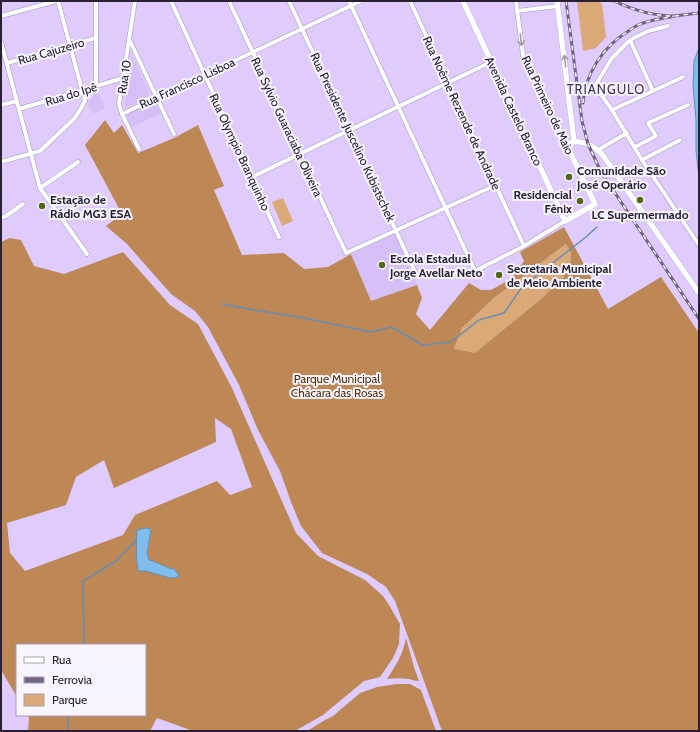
<svg xmlns="http://www.w3.org/2000/svg" width="700" height="732" font-family="Cabin,sans-serif">
<rect width="100%" height="100%" fill="#e0cbfd"/>
<g fill="#d5bff6">
<path d="M131,55l18,37v3l-2,3 -21,9 -1,-2 5,-49z"/>
<path d="M97,89l8,19 -11,6 -6,-10z"/>
<path d="M152,103l4,1 5,10 -30,13 -4,-9 1,-4z"/>
<path d="M395,234l22,51 -46,16 -20,-47z"/>
</g>
<g fill="#dba878">
<path d="M577,1h20l5,3 4,33 -10,11 -13,3z"/>
<path d="M283,198l10,23 -11,5 -10,-24z"/>
<path d="M566,244l5,9 -1,12 -7,13 -21,20 -68,56 -20,-5 8,-21 32,-30z"/>
</g>
<g fill="#bd8855" fill-rule="evenodd">
<path d="M105,120l9,13 8,-8 16,28 36,-15 24,-13 26,61 -10,4 28,65 42,-2 20,16 24,-2 23,-13 20,47 46,-16 5,13 -6,16 14,16 39,-47 12,7h10l20,-11 13,-18 -4,-9 44,-25 44,82 53,-32 38,56v398h-257l-47,-130 -9,-14 -19,-13 -45,-21 -21,-27 -10,-24 -11,-31 -22,-41 -19,-45 -31,-58 -13,-16 -24,-17 -44,-50 -21,-18 16,-12 -37,-69zM566,244l5,9 -1,12 -7,13 -21,20 -67,55 -21,-4 8,-21 32,-30z"/>
<path d="M10,238l11,2 13,26 30,8 59,-22 47,53 28,19 34,64 64,145 22,23 47,24 18,16 6,9 11,19 -1,20 -6,14 -13,19 -16,4 -41,34 -28,16h-102l-36,-13 -7,13h-122l1,-13 -2,-3h118v-70h-128v52l-16,-27v-428zM215,418l16,11 21,58 -22,8 -13,-14 -82,34 -12,20 -98,36 -15,-18 -3,-30 59,-18 10,-28 28,-17 10,28 102,-46zM151,530l-4,23 2,7c9,2 16,8 25,9l1,9h-5l-24,-7h-8z"/>
<path d="M406,638l8,29 5,14c-4,0 -6,-1 -10,-2 -7,-1 -15,-1 -22,0 9,-14 16,-24 19,-41z"/>
<path d="M396,684h14l11,6 15,41h-129l18,-11 8,-4 27,-23 17,-6z"/>
</g>
<g fill="#80bcec" stroke="#668eb4">
<path d="M699,48v130l-3,-28v-30l-3,-34 1,-25z"/>
<path d="M146,528l5,1 -4,24 2,7c9,2 16,8 25,9l4,5 1,3 -9,1 -24,-7h-8c-2,-14 -2,-27 -1,-41z"/>
</g>
<g fill="none" stroke-linecap="round" stroke-linejoin="round">
<g stroke="#668eb4" stroke-width="1.5">
<path d="M223,304l31,6 50,8 67,14 20,-5 32,18 28,-3 28,-22 25,-7 18,-26 64,-50 11,-10"/>
<path d="M82,645l2,-5 -1,-59 33,-20 20,-21"/>
<path d="M68,715v16"/>
</g>
<g stroke="#a894c2" stroke-width="5">
<g id="street">
<path d="M96,1v85"/>
<path d="M135,1l-16,103 3,10 17,35"/>
<path d="M171,1l108,236"/>
<path d="M229,1l117,252 150,-68"/>
<path d="M289,1l127,273"/>
<path d="M349,1l126,270 49,-25 41,-25"/>
<path d="M410,1l114,245"/>
<path d="M516,1l7,54 4,10 39,79"/>
<path d="M517,11l41,-5"/>
<path d="M1,16l55,-15"/>
<path d="M668,26l-20,5 -18,9 -18,18 -17,28 17,24 30,50 57,85"/>
<path d="M630,40l23,51"/>
<path d="M130,41l44,93"/>
<path d="M1,42l39,146 47,66"/>
<path d="M7,63l89,-25"/>
<path d="M1,105l16,-4"/>
<path d="M19,109l104,-31"/>
<path d="M612,110l71,-33"/>
<path d="M122,114l239,-113"/>
<path d="M635,147l21,-11 -8,-13 40,-18"/>
<path d="M598,150l29,-17"/>
<path d="M642,160l38,-20"/>
<path d="M1,162l39,-11 35,-33 10,-17 -27,-100"/>
<path d="M252,177l239,-115"/>
<path d="M40,188l38,-26"/>
<path d="M1,218l5,-2 17,-12"/>
</g>
</g>
<g stroke="#a894c2" stroke-width="6">
<g id="secondary">
<path d="M463,1l102,220 30,-17 -29,-60c13,-6 27,1 36,10l97,139"/>
<path d="M557,1l17,140"/>
</g>
</g>
<use href="#street" stroke="#fff" stroke-width="4"/>
<use href="#secondary" stroke="#fff" stroke-width="5.5"/>
<g stroke="#716483" stroke-width="3">
<g id="rail">
<path d="M566,1l16,120 6,23 13,28 98,147"/>
<path d="M614,1c19,9 39,15 60,15 8,-1 17,-2 25,-3"/>
<path d="M583,103c2,-29 20,-56 44,-71 3,-2 7,-5 11,-7 11,-5 24,-6 36,-9"/>
</g>
</g>
<use href="#rail" stroke="#f9f5ff" stroke-width="1.5" stroke-dasharray="4.5" stroke-linecap="butt"/>
</g>
<defs><path id="oneway-shaft" d="M-6 0H5M1.5-3L5.5 0L1.5 3" fill="none" stroke-width="1.6" stroke-linecap="round" stroke-linejoin="round"/></defs>
<g stroke="#9f9ba3">
<use href="#oneway-shaft" transform="translate(521 40) rotate(83)"/>
<use href="#oneway-shaft" transform="translate(565 61) rotate(-97)"/>
</g>
<g fill="#516716" stroke="#f9f5ff" stroke-width="1.5">
<circle cx="569" cy="177" r="4"/>
<circle cx="640" cy="200" r="4"/>
<circle cx="580" cy="201" r="4"/>
<circle cx="42" cy="206" r="4"/>
<circle cx="382" cy="265" r="4"/>
<circle cx="499" cy="275" r="4"/>
</g>
<g text-anchor="middle" dominant-baseline="central" stroke-width="4" stroke-linejoin="round" paint-order="stroke">
<g font-size="12" fill="#292133" stroke="#f9f5ff">
<text transform="translate(51 51) rotate(-16)">Rua Cajuzeiro</text>
<text transform="translate(124 77) rotate(-81)">Rua 10</text>
<text transform="translate(187 83) rotate(-25)">Rua Francisco Lisboa</text>
<text transform="translate(71 94) rotate(-17)">Rua do Ipê</text>
<text transform="translate(548 105) rotate(65)">Rua Primeiro de Maio</text>
<text transform="translate(514 111) rotate(65)">Avenida Castelo Branco</text>
<text transform="translate(462 113) rotate(65)">Rua Noême Rezende de Andrade</text>
<text transform="translate(287 127) rotate(65)">Rua Sylvio Guaraciaba Oliveira</text>
<text transform="translate(353 137) rotate(65)">Rua Presidente Juscelino Kubistschek</text>
<text transform="translate(240 152) rotate(65)">Rua Olympio Branquinho</text>
</g>
<g font-size="12" font-weight="bold" fill="#292133" stroke="#f9f5ff" text-anchor="start">
<text x="577" y="170">Comunidade São<tspan x="577" dy="14">José Operário</tspan></text>
<text x="572" y="194" text-anchor="end">Residencial<tspan x="572" dy="14">Fênix</tspan></text>
<text x="50" y="199">Estação de<tspan x="50" dy="14">Rádio MG3 ESA</tspan></text>
<text x="640" y="214" text-anchor="middle">LC Supermermado</text>
<text x="390" y="258">Escola Estadual<tspan x="390" dy="14">Jorge Avellar Neto</tspan></text>
<text x="507" y="268">Secretaria Municipal<tspan x="507" dy="14">de Meio Ambiente</tspan></text>
</g>
<g font-size="12" fill="#58330a" stroke="#f9f5ff">
<text x="337" y="378">Parque Municipal<tspan x="337" dy="14">Chácara das Rosas</tspan></text>
</g>
<g font-size="13" letter-spacing="1" fill="#45335a" stroke="#f9f5ff">
<text x="606" y="89">TRIANGULO</text>
</g>
</g>
<rect width="700" height="732" fill="none" stroke="#292133" stroke-width="4"/>
<rect x="16" y="644" width="130" height="72" fill="#f9f5ff" stroke="#a6a0ad"/>
<rect x="24" y="657" width="20" height="6" fill="#ffffff" stroke="#a6a0ad"/>
<text x="52" y="664" font-size="12" fill="#292133">Rua</text>
<rect x="24" y="677" width="20" height="6" fill="#716483" stroke="#a6a0ad"/>
<text x="52" y="684" font-size="12" fill="#292133">Ferrovia</text>
<rect x="24" y="694" width="20" height="12" fill="#dba878" stroke="#a6a0ad"/>
<text x="52" y="704" font-size="12" fill="#292133">Parque</text>
</svg>
